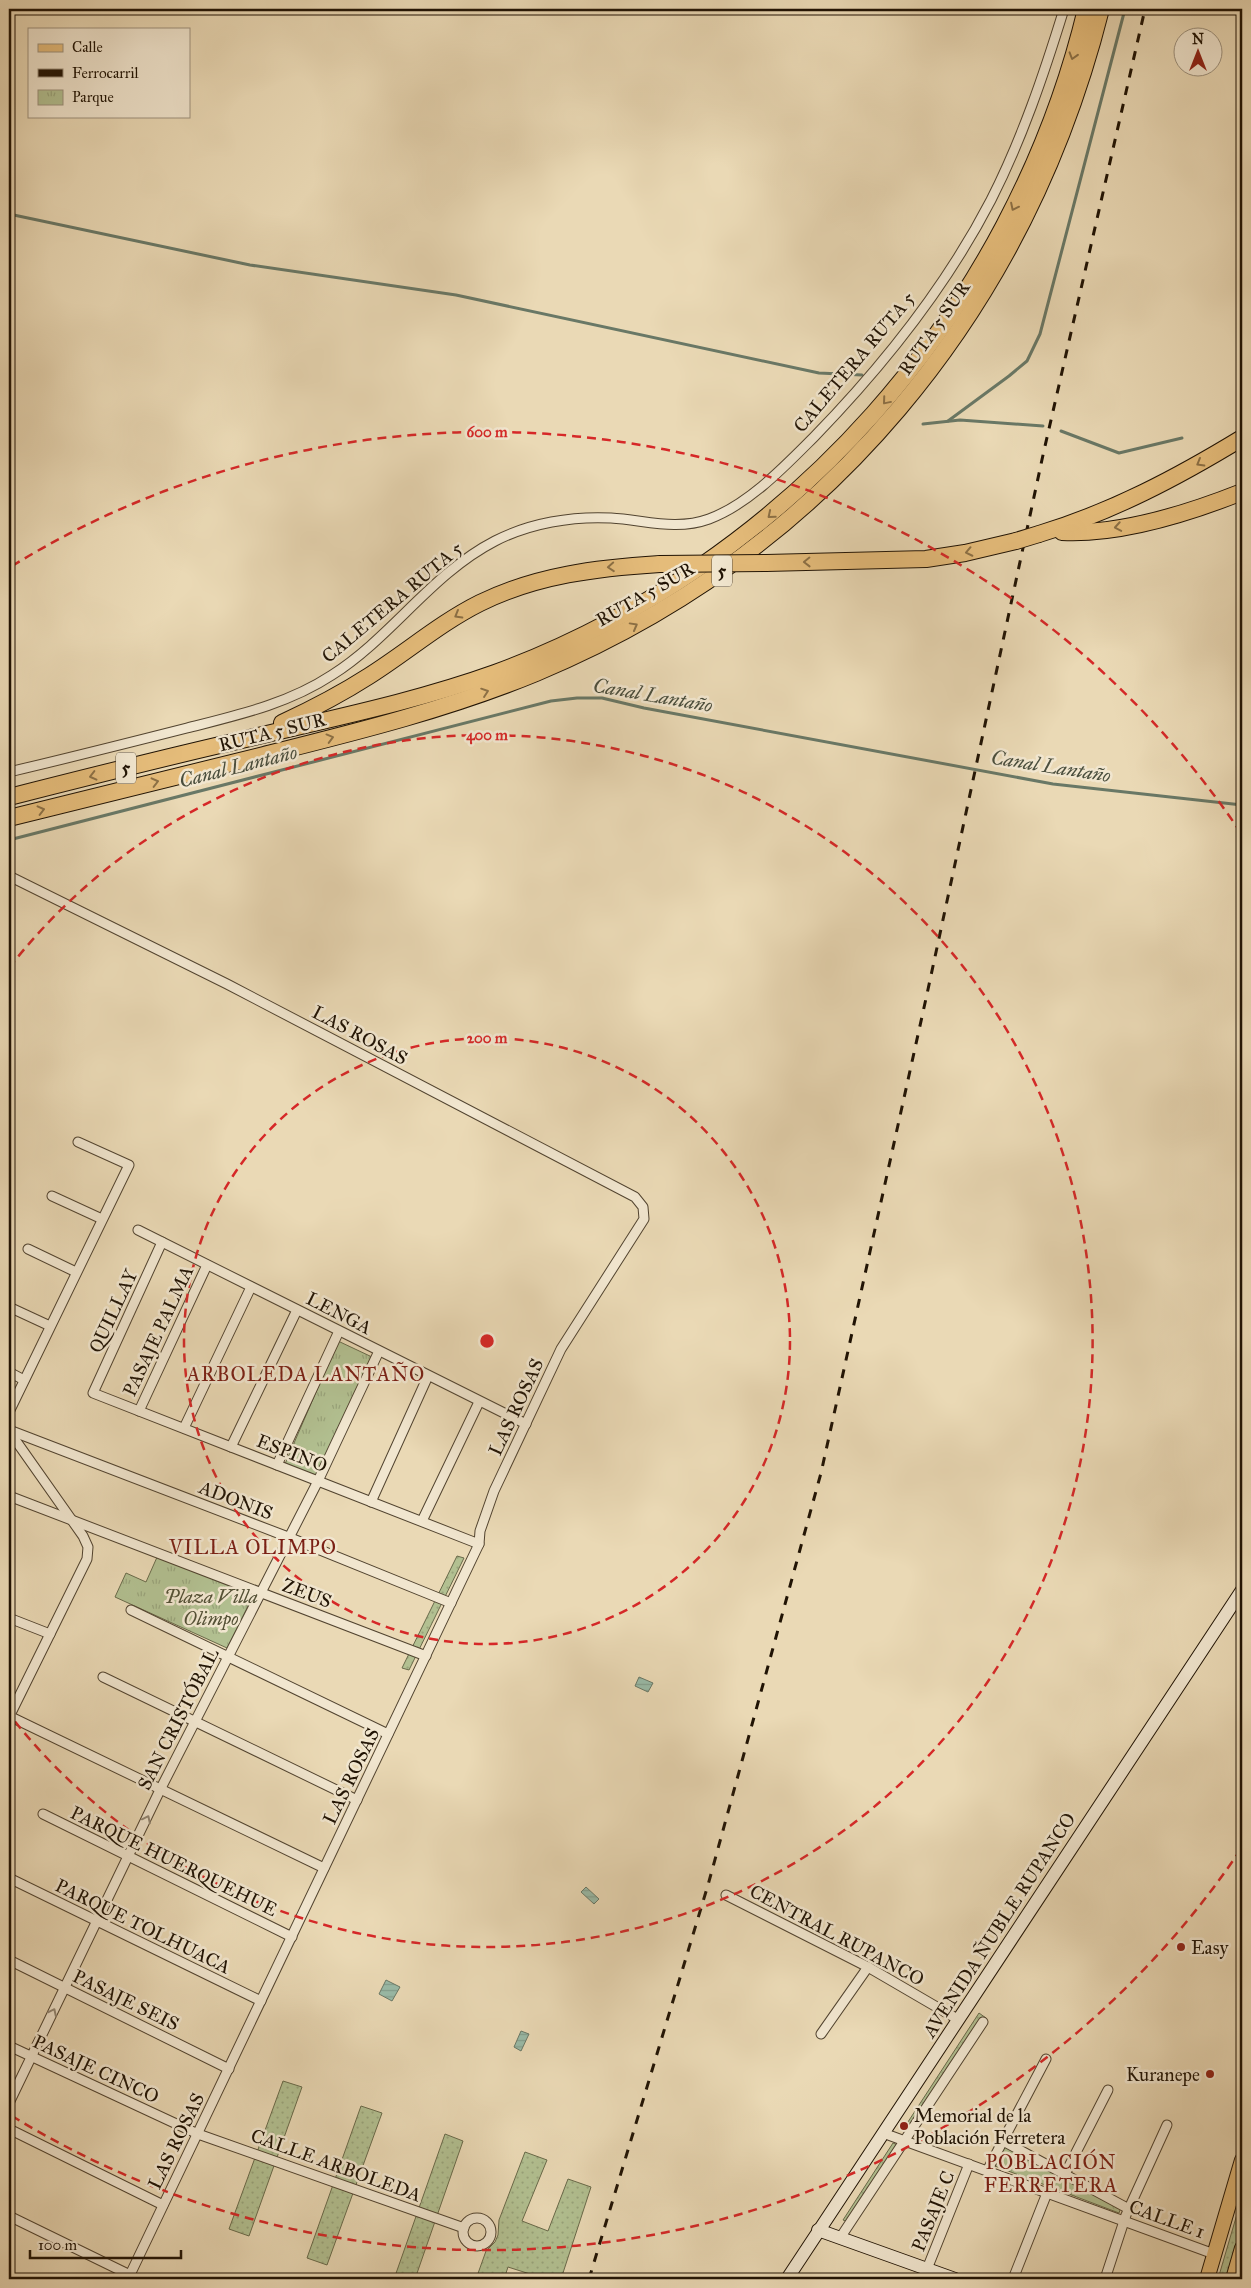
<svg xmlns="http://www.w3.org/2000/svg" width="1251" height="2288" font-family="'IM FELL Great Primer',serif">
<defs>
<pattern id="grass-dots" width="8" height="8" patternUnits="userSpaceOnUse" patternTransform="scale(1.25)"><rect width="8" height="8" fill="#b2c091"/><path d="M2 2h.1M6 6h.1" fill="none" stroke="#99a47b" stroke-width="1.8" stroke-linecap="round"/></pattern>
<pattern id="park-tufts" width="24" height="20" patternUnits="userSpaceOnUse" patternTransform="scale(1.25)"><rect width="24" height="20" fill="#b2c091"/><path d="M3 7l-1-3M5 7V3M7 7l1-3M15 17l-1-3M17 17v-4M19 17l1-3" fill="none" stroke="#99a47b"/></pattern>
<pattern id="water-rules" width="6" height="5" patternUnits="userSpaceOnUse" patternTransform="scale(1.25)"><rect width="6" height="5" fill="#99bba8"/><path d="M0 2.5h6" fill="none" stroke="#84a08f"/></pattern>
</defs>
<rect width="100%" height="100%" fill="#ead9b5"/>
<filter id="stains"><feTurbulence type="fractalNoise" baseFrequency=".004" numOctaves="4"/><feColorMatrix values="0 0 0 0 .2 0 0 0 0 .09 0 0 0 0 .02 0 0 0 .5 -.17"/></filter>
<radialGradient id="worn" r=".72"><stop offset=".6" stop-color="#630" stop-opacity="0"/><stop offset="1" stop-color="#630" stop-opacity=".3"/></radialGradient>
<g fill="url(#grass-dots)" stroke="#696a4a">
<path d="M457,1556l7,2 -55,112 -7,-2z"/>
<path d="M979,2013l7,5 -74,113 -8,-3z"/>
<path d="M283,2081l19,6 -53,149 -20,-7z"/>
<path d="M361,2106l21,7 -55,152 -20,-7z"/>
<path d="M445,2134l18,7 -48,138h-21z"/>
<path d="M893,2143l9,4 -51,76 -8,-3z"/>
<path d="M525,2152l22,8 -25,61 26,10 20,-52 23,8 -30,92h-32l1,-5 -22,-7 -4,12h-28l10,-28 9,-9 3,-7 1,-15z"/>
<path d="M1242,2197v37l-14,45h-10z"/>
</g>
<g fill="url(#park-tufts)" stroke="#696a4a">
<path d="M338,1341l34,16 -54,119 -33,-12z"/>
<path d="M158,1555l97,37 -28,56 -112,-51 11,-24 20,9z"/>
<path d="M1005,2146l116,61 -2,6 -124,-47z"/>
</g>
<g fill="url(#water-rules)" stroke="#697866">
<path d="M639,1677l14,6 -5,9 -13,-6z"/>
<path d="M586,1887l13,12 -5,5 -13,-12z"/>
<path d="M386,1980l14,7 -8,14 -13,-7z"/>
<path d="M521,2031l8,3 -8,17 -7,-4z"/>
</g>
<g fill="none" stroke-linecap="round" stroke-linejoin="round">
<g stroke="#697866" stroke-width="3">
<path d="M9,214l241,51 206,30 363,78 43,2"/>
<path d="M948,421l61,-45 18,-15 13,-27 85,-325"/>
<path d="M923,424l37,-4 83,6"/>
<path d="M1061,431l58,22 63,-15"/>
<path d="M9,840l542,-139 26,-3h25l42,10 409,76 189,21"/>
</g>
<g stroke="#524430" stroke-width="11">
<g id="street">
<path d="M9,772c59,-14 119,-29 178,-44 51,-13 101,-24 145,-53 60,-38 99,-101 163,-134 35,-18 77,-25 116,-23 34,2 65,13 98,1 40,-15 75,-52 105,-82 68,-70 132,-150 177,-237 31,-61 53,-126 73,-191"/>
<path d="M9,876l218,108 408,213 8,10 1,12 -83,130 -67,142 -14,40 -1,13 -351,735"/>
<path d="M52,1196l50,23"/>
<path d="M138,1230l388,194"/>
<path d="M162,1242l-69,151 386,151"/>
<path d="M28,1249l48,23"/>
<path d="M9,1307l41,19"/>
<path d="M9,1372l15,8"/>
<path d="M139,1411l68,-146"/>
<path d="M9,1412l120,-247 -51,-23"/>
<path d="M184,1428l67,-141"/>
<path d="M9,1430l279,107 163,66"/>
<path d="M9,1431l74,105 5,11 -1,12 -78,158"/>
<path d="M231,1447l66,-137"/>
<path d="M277,1465l62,-134"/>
<path d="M9,1496l417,160"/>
<path d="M371,1502l57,-126"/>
<path d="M422,1521l57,-119"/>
<path d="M131,1610l257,124"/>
<path d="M9,1618l41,16"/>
<path d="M103,1677l254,123"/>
<path d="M9,1716l315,152"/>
<path d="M43,1814l249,123"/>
<path d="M11,1879l250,122"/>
<path d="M726,1895l142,72 91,53"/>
<path d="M9,1960l220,109"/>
<path d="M821,2034l47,-67"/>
<path d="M9,2046l189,88 266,94"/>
<path d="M9,2103l151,-313 158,-309 61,-130"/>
<path d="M9,2129l154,76"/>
<path d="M883,2133l331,121"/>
<path d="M1003,2141l126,68"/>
<path d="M987,2171l59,-112"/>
<path d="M1065,2174l43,-84"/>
<path d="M9,2216l121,59"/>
<circle cx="477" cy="2232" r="14"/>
<path d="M840,2238l143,-216"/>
<path d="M927,2269l42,-105"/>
<path d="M1013,2279l34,-86"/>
<path d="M1105,2279l21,-64 41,-90"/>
</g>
</g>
<g stroke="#201304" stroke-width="14">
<g id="secondary">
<path d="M818,2230l137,49"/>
<path d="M787,2279l455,-689"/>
</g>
</g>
<g stroke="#201304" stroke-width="16">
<g id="primary">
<path d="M1207,2279l35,-119"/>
<path d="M1233,2279l9,-31"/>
</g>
</g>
<g stroke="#201304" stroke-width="18">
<g id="highway">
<path d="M1062,532c58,3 127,-19 180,-40"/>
<path d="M1039,534c73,-22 139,-57 203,-96"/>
<path d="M766,563l160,-4 39,-6 51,-12"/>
<path d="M282,723c30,-14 59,-29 87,-47 38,-24 71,-53 111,-73 57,-28 117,-35 180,-39"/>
<path d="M9,797c79,-20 157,-40 237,-58 83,-20 168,-37 249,-66 293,-108 518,-361 591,-664"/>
<path d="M9,818c85,-21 170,-42 255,-63 92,-23 185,-46 272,-82 290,-121 489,-362 565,-664"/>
</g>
</g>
<use href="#street" stroke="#f1e6cf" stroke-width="9"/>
<use href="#secondary" stroke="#f1e6cf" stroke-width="12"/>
<use href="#primary" stroke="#e5bc7a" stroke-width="14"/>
<use href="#highway" stroke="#e5bc7a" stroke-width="16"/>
<path stroke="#201304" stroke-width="3" stroke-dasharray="9 9" stroke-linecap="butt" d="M589,2279l119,-394 113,-412 106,-479 116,-539 102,-446"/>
<g stroke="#201304" stroke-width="18" stroke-linecap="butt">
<g id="highway-bridge">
<path d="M1016,541l23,-7"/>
<path d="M660,564l106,-1"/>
</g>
</g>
<use href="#highway-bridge" stroke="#e5bc7a" stroke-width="16"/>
</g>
<defs><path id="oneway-chevron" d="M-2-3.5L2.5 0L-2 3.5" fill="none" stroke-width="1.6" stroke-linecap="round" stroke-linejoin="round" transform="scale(1.25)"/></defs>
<g stroke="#8c7045">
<use href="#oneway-chevron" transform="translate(1073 56) rotate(107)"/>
<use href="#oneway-chevron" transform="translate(1014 207) rotate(116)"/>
<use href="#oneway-chevron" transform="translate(886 401) rotate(130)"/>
<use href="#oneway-chevron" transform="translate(1200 463) rotate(150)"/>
<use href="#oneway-chevron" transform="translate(771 515) rotate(140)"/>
<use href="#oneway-chevron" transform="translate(1118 527) rotate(170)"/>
<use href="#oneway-chevron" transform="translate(969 552) rotate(168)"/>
<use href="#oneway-chevron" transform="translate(807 562) rotate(179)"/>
<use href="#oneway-chevron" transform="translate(611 567) rotate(176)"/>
<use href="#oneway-chevron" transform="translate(458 615) rotate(150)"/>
<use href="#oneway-chevron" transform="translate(634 626) rotate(-29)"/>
<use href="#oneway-chevron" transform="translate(485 692) rotate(-19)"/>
<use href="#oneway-chevron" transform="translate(330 738) rotate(-15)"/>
<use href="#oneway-chevron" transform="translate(93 776) rotate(166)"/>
<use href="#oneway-chevron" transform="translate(155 782) rotate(-14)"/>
<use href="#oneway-chevron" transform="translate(41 810) rotate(-14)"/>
</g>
<g stroke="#938774">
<use href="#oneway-chevron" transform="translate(147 1819) rotate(-64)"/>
<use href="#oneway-chevron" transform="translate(53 2012) rotate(-64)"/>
</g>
<g fill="none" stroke="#d62828" stroke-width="2.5" stroke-dasharray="9 6">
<circle cx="487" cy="1341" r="303"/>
<path d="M9 968A606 606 0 1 1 9 1714"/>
<path d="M1241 1849A909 909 0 0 1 12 2116M12 566A909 909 0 0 1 1241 833"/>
</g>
<g fill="#8f2418" stroke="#f1e6cf" stroke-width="2">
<circle cx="1181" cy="1947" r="5"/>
<circle cx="1210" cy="2074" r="5"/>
<circle cx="904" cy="2126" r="5"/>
</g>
<g text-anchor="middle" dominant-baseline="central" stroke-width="5" stroke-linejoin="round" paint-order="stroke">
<g fill="#f1e6cf" stroke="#5f5241" stroke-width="1">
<rect x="712" y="555.5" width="20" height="31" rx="4"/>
<rect x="116" y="752.5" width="20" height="31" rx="4"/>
</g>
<g font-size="18" font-weight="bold" fill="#201304">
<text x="722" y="571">5</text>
<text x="126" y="768">5</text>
</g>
<g font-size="19" fill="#201304" stroke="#f1e6cf">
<text transform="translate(934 328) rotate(-55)">RUTA 5 SUR</text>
<text transform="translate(854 362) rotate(-50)">CALETERA RUTA 5</text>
<text transform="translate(645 594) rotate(-30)">RUTA 5 SUR</text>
<text transform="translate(392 602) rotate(-40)">CALETERA RUTA 5</text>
<text transform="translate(272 732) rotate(-14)">RUTA 5 SUR</text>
<text transform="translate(360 1035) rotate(28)">LAS ROSAS</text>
<text transform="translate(113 1311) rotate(-65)">QUILLAY</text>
<text transform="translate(339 1313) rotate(27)">LENGA</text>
<text transform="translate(158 1331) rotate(-65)">PASAJE PALMA</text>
<text transform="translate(516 1407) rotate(-65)">LAS ROSAS</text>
<text transform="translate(292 1453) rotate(21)">ESPINO</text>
<text transform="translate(236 1500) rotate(21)">ADONIS</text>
<text transform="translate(307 1593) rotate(21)">ZEUS</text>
<text transform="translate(178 1719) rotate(-63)">SAN CRISTÓBAL</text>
<text transform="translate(351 1776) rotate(-64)">LAS ROSAS</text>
<text transform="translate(174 1861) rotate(26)">PARQUE HUERQUEHUE</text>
<text transform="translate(999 1925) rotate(-57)">AVENIDA ÑUBLE RUPANCO</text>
<text transform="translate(143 1926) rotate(26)">PARQUE TOLHUACA</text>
<text transform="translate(837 1935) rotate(28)">CENTRAL RUPANCO</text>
<text transform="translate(126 2000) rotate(26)">PASAJE SEIS</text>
<text transform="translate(96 2069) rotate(25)">PASAJE CINCO</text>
<text transform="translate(176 2141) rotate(-64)">LAS ROSAS</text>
<text transform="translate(336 2165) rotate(20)">CALLE ARBOLEDA</text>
<text transform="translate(933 2211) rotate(-68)">PASAJE C</text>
<text transform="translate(1167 2219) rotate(20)">CALLE 1</text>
</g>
<g font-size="19" font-style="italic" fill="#535035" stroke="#f1e6cf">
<text x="211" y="1596">Plaza Villa<tspan x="211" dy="22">Olimpo</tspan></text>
</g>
<g font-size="19" fill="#201304" stroke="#f1e6cf" text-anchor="start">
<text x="1191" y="1947">Easy</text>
<text x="1200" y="2074" text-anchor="end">Kuranepe</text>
<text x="914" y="2115">Memorial de la<tspan x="914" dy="22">Población Ferretera</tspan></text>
</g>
<g font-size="20" font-style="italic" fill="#4a4e3d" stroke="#f1e6cf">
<text transform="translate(653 695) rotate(10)">Canal Lantaño</text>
<text transform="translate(238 766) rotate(-14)">Canal Lantaño</text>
<text transform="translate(1051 766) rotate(9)">Canal Lantaño</text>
</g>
<g font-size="20" letter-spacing="1" fill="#7a1f14" stroke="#f1e6cf">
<text x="306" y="1374">ARBOLEDA LANTAÑO</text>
<text x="253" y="1547">VILLA OLIMPO</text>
<text x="1051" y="2162">POBLACIÓN<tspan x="1051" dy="23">FERRETERA</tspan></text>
</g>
</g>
<circle cx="487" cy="1341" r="8" fill="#d62828" stroke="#f1e6cf" stroke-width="2.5"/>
<g font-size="15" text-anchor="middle" font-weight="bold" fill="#d62828" stroke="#f1e6cf" stroke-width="5" stroke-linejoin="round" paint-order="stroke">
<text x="487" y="437">600 m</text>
<text x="487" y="740">400 m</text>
<text x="487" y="1043">200 m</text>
</g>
<rect width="1251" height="2288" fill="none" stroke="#ead9b5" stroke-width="30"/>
<rect x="10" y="10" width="1231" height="2268" fill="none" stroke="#201304" stroke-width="2.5"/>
<rect x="15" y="15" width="1221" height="2258" fill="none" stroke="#201304"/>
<rect x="28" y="28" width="162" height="90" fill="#f1e6cf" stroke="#9d927e"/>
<rect x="38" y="44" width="25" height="8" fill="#e5bc7a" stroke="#9d927e"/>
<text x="72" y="52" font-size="15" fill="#201304">Calle</text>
<rect x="38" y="69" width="25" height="8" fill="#201304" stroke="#9d927e"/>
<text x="72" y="78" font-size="15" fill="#201304">Ferrocarril</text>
<rect x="38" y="90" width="25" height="15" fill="url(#park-tufts)" stroke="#9d927e"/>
<text x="72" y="102" font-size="15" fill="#201304">Parque</text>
<g transform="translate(1198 52)"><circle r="24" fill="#f1e6cf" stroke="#9d927e"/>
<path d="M0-4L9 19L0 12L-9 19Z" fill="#8f2418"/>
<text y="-8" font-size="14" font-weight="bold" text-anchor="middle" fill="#201304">N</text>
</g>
<path d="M30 2250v8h151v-8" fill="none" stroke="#201304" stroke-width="2.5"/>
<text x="38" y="2250" font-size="15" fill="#201304" stroke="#f1e6cf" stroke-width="4" paint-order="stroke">100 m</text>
<rect width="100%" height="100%" filter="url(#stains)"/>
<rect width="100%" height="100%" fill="url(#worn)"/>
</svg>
